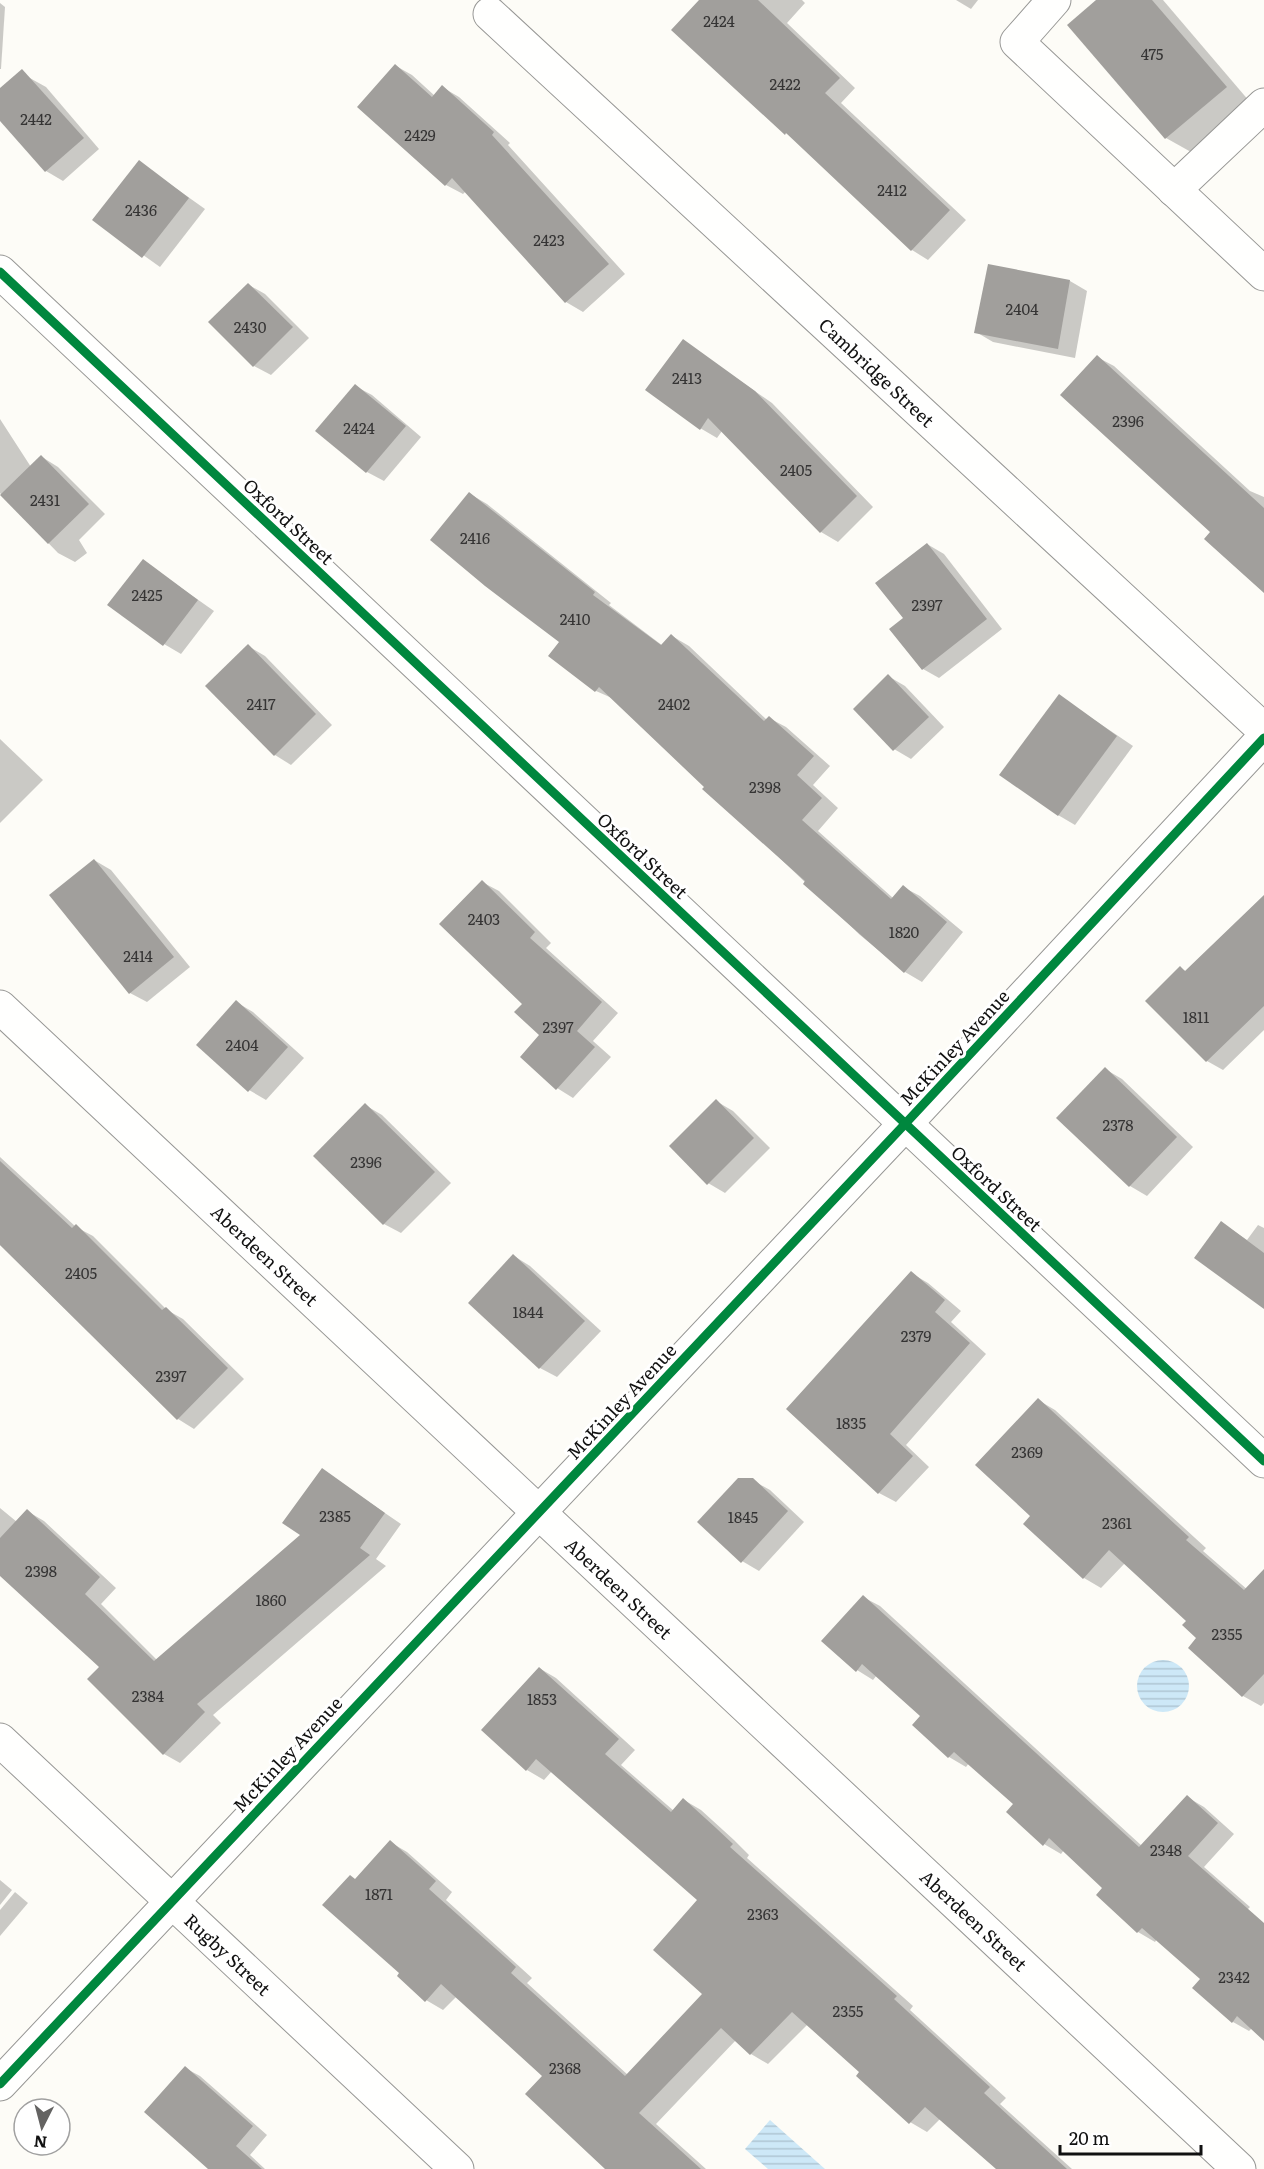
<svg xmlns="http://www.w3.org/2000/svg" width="1264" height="2169" font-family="Literata,serif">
<defs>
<pattern id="water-rules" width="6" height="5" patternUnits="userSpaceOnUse" patternTransform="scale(1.5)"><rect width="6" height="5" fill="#cde8f7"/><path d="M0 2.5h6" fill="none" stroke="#afc6d3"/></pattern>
</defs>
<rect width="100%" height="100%" fill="#fdfcf7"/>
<g fill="url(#water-rules)">
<circle cx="1163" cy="1686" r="26"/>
<path d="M770,2120l55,49h-57l-23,-20z"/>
</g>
<g fill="#0003">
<path d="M701,0h101l3,3 -18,20 68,65 -14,15 125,117 -38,40 -16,-10 -118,-112 -8,-5z"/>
<path d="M956,0h22l-7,9z"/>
<path d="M1098,0h65l87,102 -59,50 -25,-14 -97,-113z"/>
<path d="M0,3l5,4 -4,62h-1z"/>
<path d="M396,66l16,9 23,21 7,-9 17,10 51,46 -2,2 117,129 -42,38 -17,-10 -100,-111 -3,3 -17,-9z"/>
<path d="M28,77l18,10 53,62 -36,32 -17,-10 -46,-53v-28z"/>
<path d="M139,162l66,47 -45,58 -66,-47z"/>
<path d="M989,266l81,15 17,10 -12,67 -82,-16 -17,-10z"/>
<path d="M249,285l16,9 44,44 -38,37 -17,-9z"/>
<path d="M683,341l89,62 101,104 -35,35 -17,-10 -99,-101 -5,7 -17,-10z"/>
<path d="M1097,357l17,9 136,125 14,6v94l-52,-59z"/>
<path d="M355,386l17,9 49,42 -37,44 -17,-9z"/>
<path d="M0,419l31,48 11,-10 16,10 47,47 -26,26 8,13 -12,9 -17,-9 -58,-60z"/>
<path d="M470,494l17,10 124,99 -2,2 54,41 9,-10 17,10 78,74 2,-2 17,9 44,39 -17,19 25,23 -20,23 75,67 10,-11 17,9 43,36 -41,50 -17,-10 -45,-37 -246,-236 -18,-8 -35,-49z"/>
<path d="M927,544l17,10 58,75 -63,49 -16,-9 -18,-51z"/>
<path d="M143,561l71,50 -33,43 -17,-10z"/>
<path d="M248,646l17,10 67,69 -41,40 -16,-10z"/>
<path d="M888,676l17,10 39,41 -33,32 -17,-10z"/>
<path d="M1059,696l74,50 -58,79 -17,-10z"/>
<path d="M0,739l43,41 -43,43z"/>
<path d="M94,860l17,10 79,97 -43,35 -17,-9z"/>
<path d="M482,882l17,9 52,52 -5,5 72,65 -25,28 18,16 -38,41 -16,-10 -16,-53 -17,-31z"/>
<path d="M1264,897v133l-41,40 -16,-9 -60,-60 33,-33 7,4z"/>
<path d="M236,1002l17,10 51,46 -38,42 -17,-10z"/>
<path d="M1105,1069l17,10 71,68 -46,49 -17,-10z"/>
<path d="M716,1101l17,10 37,37 -45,45 -17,-10z"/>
<path d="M365,1105l17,10 69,68 -50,50 -17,-9z"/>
<path d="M0,1157l76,70 17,9 74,74 16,9 61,60 -50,50 -16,-10 -178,-174z"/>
<path d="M1222,1223l25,17 11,-15 6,3v79z"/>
<path d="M514,1256l16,10 71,65 -44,46 -17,-9 -70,-65z"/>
<path d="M911,1273l17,10 33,28 -10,11 35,32 -80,91 23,22 -33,35 -17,-9z"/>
<path d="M1038,1400l17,10 151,138 -3,3 61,53v99l-3,3 -18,-10 -53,-49 8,-9 -10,-17 -63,-58 -24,25 -17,-10 -52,-62z"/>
<path d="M322,1470l79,54 -25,35 10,7 -173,149 8,8 -41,40 -16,-9 -63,-87 -101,-93v-66l17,14 10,-11 17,10 72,67 -15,16 56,56 145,-125z"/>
<path d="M752,1480l18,10 34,32 -45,49 -17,-10z"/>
<path d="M863,1597l17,9 262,240 45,-49 17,10 30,27 -30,33 46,40 -4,4 18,16v108l-12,-7 -3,3 -16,-9 -30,-43 -46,-40 -2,3 -17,-10 -40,-37 6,-7 -40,-38 -3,4 -17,-10 -29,-40 -46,-41 -3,4 -17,-10 -27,-41 -45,-41 -4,5 -16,-10z"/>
<path d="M539,1668l17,10 79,72 -14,15 53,46 10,-11 17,10 33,30 15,15 -2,3 166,148 -3,4 96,88 -6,6 72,65h-74l-58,-50 -13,13 -17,-10 -49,-50 -53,-48 -40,40 -17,-10 -15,-14 -80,84 50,45h-98l-64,-93 -87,-80 -14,14 -17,-10 -24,-27 -46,-93 34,-38 17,10 45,40 -6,8 86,78 -5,5 101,92 76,-81 -5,-94 -147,-129 -8,9 -17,-10z"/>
<path d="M0,1880l12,10 -12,15z"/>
<path d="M15,1892l13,11 -28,33v-26z"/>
<path d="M185,2068l15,8 67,59 -17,20 15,14h-54z"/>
</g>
<g fill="#a19f9c">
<path d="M699,0h59l82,78 -15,15 125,117 -39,41 -125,-118 -1,2 -114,-105z"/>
<path d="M1096,0h56l75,87 -62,52 -98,-114z"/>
<path d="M395,64l37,33 10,-12 52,47 -2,3 117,129 -44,39 -113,-125 -7,8 -88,-79z"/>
<path d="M22,69l62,69 -39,34 -45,-51v-33z"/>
<path d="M139,160l50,38 -47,60 -50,-38z"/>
<path d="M988,264l82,16 -12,69 -84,-16z"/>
<path d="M248,283l45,44 -40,40 -45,-45z"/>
<path d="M683,339l72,52 102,105 -37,37 -112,-115 -8,12 -55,-40z"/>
<path d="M1097,355l167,153v85l-60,-54 6,-7 -150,-137z"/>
<path d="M355,384l51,42 -40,47 -51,-42z"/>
<path d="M41,455l48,49 -41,40 -48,-49z"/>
<path d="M469,492l126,100 -2,3 68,50 10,-11 93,87 5,-5 45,40 -17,19 25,23 -20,22 89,79 12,-14 44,37 -43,51 -101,-89 2,-3 -103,-92 2,-2 -105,-100 -4,5 -47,-36 11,-14 -74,-56 -55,-46z"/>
<path d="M927,543l60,76 -65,51 -33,-41 14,-11 -28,-35z"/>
<path d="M143,559l55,41 -35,46 -56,-41z"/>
<path d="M248,644l68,70 -42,42 -69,-70z"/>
<path d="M888,674l41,43 -36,34 -40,-42z"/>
<path d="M1059,694l58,42 -59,80 -59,-41z"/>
<path d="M94,859l80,98 -45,37 -80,-99z"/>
<path d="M482,880l53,52 -5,6 72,64 -25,29 18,16 -39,43 -36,-33 19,-22 -25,-23 8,-8 -83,-80z"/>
<path d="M1264,895v111l-58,56 -61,-61 35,-35 5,5z"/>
<path d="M236,1000l52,47 -40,45 -52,-47z"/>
<path d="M1105,1067l72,70 -48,50 -73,-69z"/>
<path d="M716,1099l38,39 -47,47 -38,-39z"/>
<path d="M365,1103l70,69 -52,53 -70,-69z"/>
<path d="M0,1161l72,67 4,-4 86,86 4,-3 62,61 -51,52 -177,-175z"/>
<path d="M1221,1221l43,32v56l-70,-51z"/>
<path d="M513,1254l72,67 -46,48 -71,-66z"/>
<path d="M911,1271l34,29 -10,12 35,31 -80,91 23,22 -35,38 -92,-85z"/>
<path d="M1038,1398l151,139 -3,3 58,50 20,-21v105l-22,23 -54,-49 8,-10 -14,-13 4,-4 -77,-71 -26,29 -60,-55 7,-8 -55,-51z"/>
<path d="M322,1468l63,45 -25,35 10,7 -173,149 8,8 -42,43 -76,-76 12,-12 -99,-91v-38l27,-29 73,68 -15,17 69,67 146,-126 -18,-12z"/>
<path d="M738,1478h15l35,33 -47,52 -44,-41z"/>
<path d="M863,1595l276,252 48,-52 31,28 -30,33 76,67v118l-27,-25 -5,7 -40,-35 8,-9 -58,-51 -5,5 -41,-38 6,-7 -53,-50 -6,8 -37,-34 7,-8 -59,-52 -6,6 -36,-33 8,-9 -58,-52 -6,8 -35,-31z"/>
<path d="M539,1667l80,72 -14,15 66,58 12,-14 33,30 17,16 -3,3 167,149 -3,3 96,88 -6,6 83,76h-71l-71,-62 -16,17 -53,-48 3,-4 -67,-60 -42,43 -29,-27 -82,85 62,56h-96l-80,-75 17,-18 -101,-92 -16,18 -28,-26 2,-3 -77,-68 28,-30 5,4 35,-39 46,41 -7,8 87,78 -5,6 114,103 77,-82 -49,-44 44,-50 -161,-141 -10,12 -45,-41z"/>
<path d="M185,2066l68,60 -17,20 26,23h-54l-64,-57z"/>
</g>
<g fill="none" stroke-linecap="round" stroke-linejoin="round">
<g stroke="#979795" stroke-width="35">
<g id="minor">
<path d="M1054,0l-37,42 247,232"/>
<path d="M490,14l774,716"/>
<path d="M1174,190l90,-85"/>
<path d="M0,272l1264,1189"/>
<path d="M0,1007l1239,1162"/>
<path d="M0,1740l457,429"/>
<path d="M0,2084l905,-960 359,-386"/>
</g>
</g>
<use href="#minor" stroke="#fffffe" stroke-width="33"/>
<g stroke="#fff" stroke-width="13">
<g id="cycleway">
<path d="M0,272l1264,1189"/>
<path d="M0,2084l905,-960 359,-386"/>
</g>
</g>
<use href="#cycleway" stroke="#00873e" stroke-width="9"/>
</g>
<g text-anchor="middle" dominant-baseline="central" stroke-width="6" stroke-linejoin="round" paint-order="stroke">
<g font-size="15" fill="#353434">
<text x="719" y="20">2424</text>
<text x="1152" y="53">475</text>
<text x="785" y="83">2422</text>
<text x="36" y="118">2442</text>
<text x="420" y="134">2429</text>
<text x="892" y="189">2412</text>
<text x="141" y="209">2436</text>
<text x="549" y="239">2423</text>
<text x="1022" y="308">2404</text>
<text x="250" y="326">2430</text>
<text x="687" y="377">2413</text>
<text x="1128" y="420">2396</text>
<text x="359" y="427">2424</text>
<text x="796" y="469">2405</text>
<text x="45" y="499">2431</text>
<text x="475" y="537">2416</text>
<text x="147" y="594">2425</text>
<text x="927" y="604">2397</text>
<text x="575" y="618">2410</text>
<text x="261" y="703">2417</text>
<text x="674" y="703">2402</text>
<text x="765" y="786">2398</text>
<text x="484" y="918">2403</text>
<text x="904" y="931">1820</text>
<text x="138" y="955">2414</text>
<text x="1196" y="1016">1811</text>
<text x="558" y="1026">2397</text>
<text x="242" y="1044">2404</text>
<text x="1118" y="1124">2378</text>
<text x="366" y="1161">2396</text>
<text x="81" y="1272">2405</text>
<text x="528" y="1311">1844</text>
<text x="916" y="1335">2379</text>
<text x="171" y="1375">2397</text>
<text x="851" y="1422">1835</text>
<text x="1027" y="1451">2369</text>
<text x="335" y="1515">2385</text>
<text x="743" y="1516">1845</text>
<text x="1117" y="1522">2361</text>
<text x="41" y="1570">2398</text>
<text x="271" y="1599">1860</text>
<text x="1227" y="1633">2355</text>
<text x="148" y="1695">2384</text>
<text x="542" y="1698">1853</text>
<text x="1166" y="1849">2348</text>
<text x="379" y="1893">1871</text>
<text x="763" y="1913">2363</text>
<text x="1234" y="1976">2342</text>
<text x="848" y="2010">2355</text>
<text x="565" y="2067">2368</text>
</g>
<g font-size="18" fill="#111" stroke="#fff">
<text transform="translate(877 372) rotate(43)">Cambridge Street</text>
<text transform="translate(289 521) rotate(43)">Oxford Street</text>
<text transform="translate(643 855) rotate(43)">Oxford Street</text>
<text transform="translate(954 1047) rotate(-47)">McKinley Avenue</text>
<text transform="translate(997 1188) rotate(43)">Oxford Street</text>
<text transform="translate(265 1255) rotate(43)">Aberdeen Street</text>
<text transform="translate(621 1401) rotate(-47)">McKinley Avenue</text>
<text transform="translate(619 1588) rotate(43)">Aberdeen Street</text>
<text transform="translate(287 1754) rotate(-47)">McKinley Avenue</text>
<text transform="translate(974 1920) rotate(43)">Aberdeen Street</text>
<text transform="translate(228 1954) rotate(43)">Rugby Street</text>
</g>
</g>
<g transform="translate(42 2127) rotate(186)"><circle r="28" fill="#ffffff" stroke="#a0a0a0" stroke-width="1.5"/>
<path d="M0-4.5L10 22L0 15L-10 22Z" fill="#646362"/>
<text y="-9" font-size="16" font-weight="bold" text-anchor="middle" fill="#111111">N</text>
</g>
<path d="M1060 2145v9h141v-9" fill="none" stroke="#111111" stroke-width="3"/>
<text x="1069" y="2145" font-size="18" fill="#111111" stroke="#ffffff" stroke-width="4.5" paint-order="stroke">20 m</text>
</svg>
